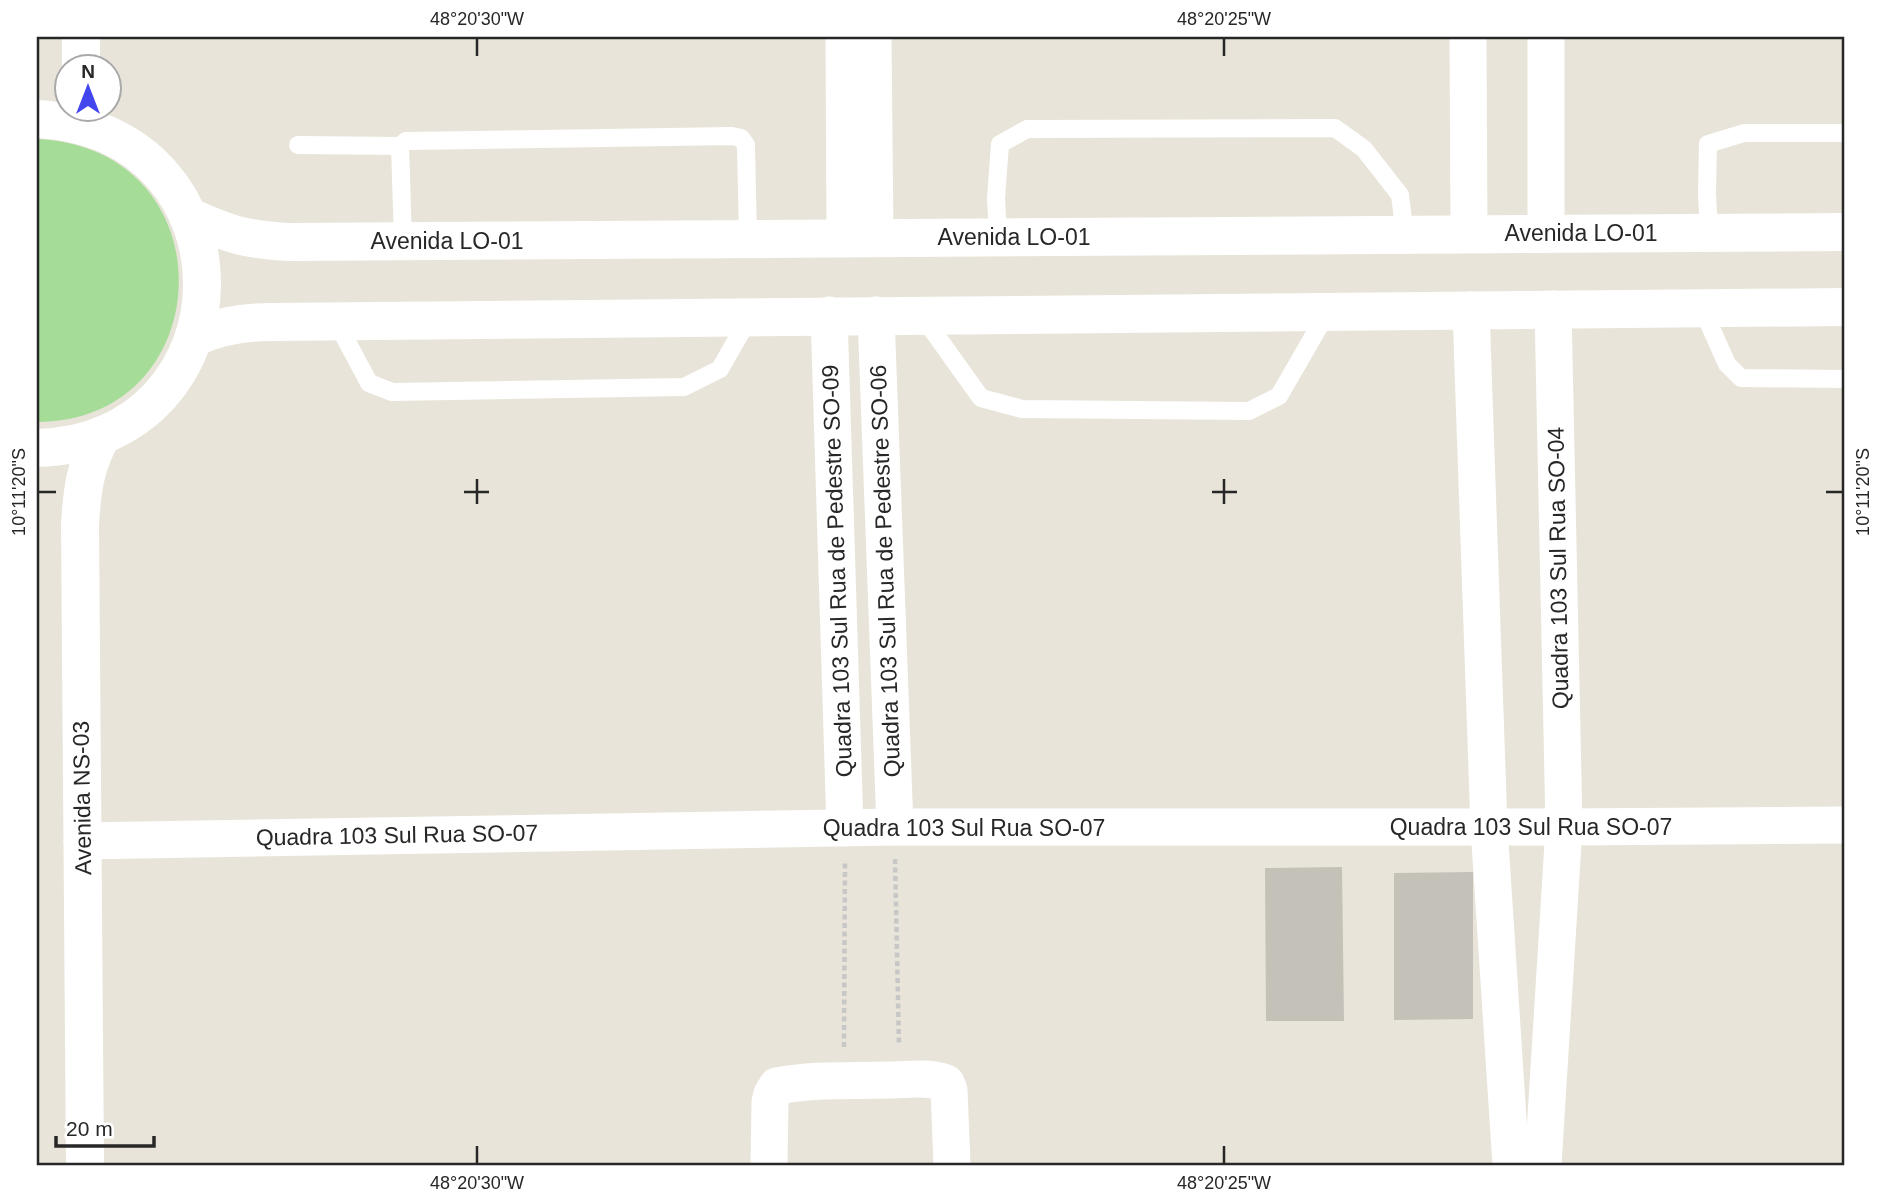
<svg xmlns="http://www.w3.org/2000/svg" width="1882" height="1202" font-family="Helvetica,sans-serif">
<rect width="100%" height="100%" fill="#e9e4d9"/>
<path fill="#a4dc98" d="M37,139c194,9 184,283 0,283z"/>
<g fill="#c4c1b9">
<path d="M1342,867l2,154h-78l-1,-153z"/>
<path d="M1473,872v147l-79,1v-147z"/>
</g>
<g fill="none" stroke-linecap="round" stroke-linejoin="round">
<g stroke="#c7c7c7" stroke-width="4.5" stroke-dasharray="5 3.5" stroke-linecap="butt">
<path d="M895,859l4,187"/>
<path d="M844,1047l1,-187"/>
</g>
<g stroke="#fff" stroke-width="18">
<path d="M298,145l102,1"/>
<path d="M1709,233l-2,-40 1,-49 36,-11h101"/>
<path d="M998,237l-2,-39 4,-54 27,-15 308,-1 29,21 36,46 5,40"/>
<path d="M403,241l-3,-95 6,-5 326,-5 9,2 5,7 2,94"/>
<path d="M1702,308l25,56 14,14 104,1"/>
<path d="M923,317l58,81 41,11 227,2 30,-15 49,-85"/>
<path d="M336,321l33,62 23,9 292,-5 36,-18 29,-51"/>
</g>
<g stroke="#fff" stroke-width="37">
<path d="M844,37l1,201"/>
<path d="M873,37l2,201"/>
<path d="M1468,37l1,197"/>
<path d="M1546,37v197"/>
<path d="M1471,310l18,517 22,338"/>
<path d="M829,315l16,513"/>
<path d="M876,315l19,512"/>
<path d="M82,841l813,-14h669l281,-2"/>
<path d="M769,1165l1,-63 2,-8 5,-8c36,-7 74,-5 110,-6 19,0 42,-4 59,3l3,7 3,75"/>
<path d="M1543,1165l21,-338 -11,-518"/>
</g>
<g stroke="#fff" stroke-width="38">
<path d="M81,37v29"/>
<path d="M37,119c222,11 218,322 0,329"/>
<path d="M188,216c40,18 57,24 102,26l1555,-10"/>
<path d="M194,338c24,-12 52,-16 78,-16l1573,-15"/>
<path d="M85,1165l-5,-640c2,-35 5,-59 22,-90"/>
</g>
</g>
<path fill="none" stroke="#272727" stroke-width="2.5" d="M477,38v18M1224,38v18M477,479v25M1224,479v25M38,492h18M464,492h25M1212,492h25M1826,492h17M477,1146v18M1224,1146v18"/>
<g text-anchor="middle" dominant-baseline="central" stroke-width="7" stroke-linejoin="round" paint-order="stroke">
<g font-size="23" fill="#272727" stroke="#fff">
<text x="1581" y="233">Avenida LO-01</text>
<text x="1014" y="237">Avenida LO-01</text>
<text x="447" y="241">Avenida LO-01</text>
<text transform="translate(1558 568) rotate(-91)">Quadra 103 Sul Rua SO-04</text>
<text transform="translate(837 571) rotate(-92)">Quadra 103 Sul Rua de Pedestre SO-09</text>
<text transform="translate(885 571) rotate(-92)">Quadra 103 Sul Rua de Pedestre SO-06</text>
<text transform="translate(82 798) rotate(-91)">Avenida NS-03</text>
<text x="1531" y="827">Quadra 103 Sul Rua SO-07</text>
<text x="964" y="828">Quadra 103 Sul Rua SO-07</text>
<text transform="translate(397 835) rotate(-1)">Quadra 103 Sul Rua SO-07</text>
</g>
</g>
<rect width="1882" height="1202" fill="none" stroke="#ffffff" stroke-width="77"/>
<g transform="translate(88 88)"><circle r="33" fill="#ffffff" stroke="#a9a9a9" stroke-width="2"/>
<path d="M0-5L12 26L0 18L-12 26Z" fill="#4246ec"/>
<text y="-10" font-size="19" font-weight="bold" text-anchor="middle" fill="#272727">N</text>
</g>
<path d="M56 1136v10h98v-10" fill="none" stroke="#272727" stroke-width="3.5"/>
<text x="66" y="1136" font-size="21" fill="#272727" stroke="#ffffff" stroke-width="5" paint-order="stroke">20 m</text>
<rect x="38" y="38" width="1805" height="1126" fill="none" stroke="#272727" stroke-width="2.5"/>
<g font-size="18" text-anchor="middle" fill="#272727">
<text x="477" y="25">48°20'30"W</text>
<text x="1224" y="25">48°20'25"W</text>
<text transform="translate(19 492) rotate(-90)" y="6">10°11'20"S</text>
<text transform="translate(1863 492) rotate(-90)" y="6">10°11'20"S</text>
<text x="477" y="1189">48°20'30"W</text>
<text x="1224" y="1189">48°20'25"W</text>
</g>
</svg>
